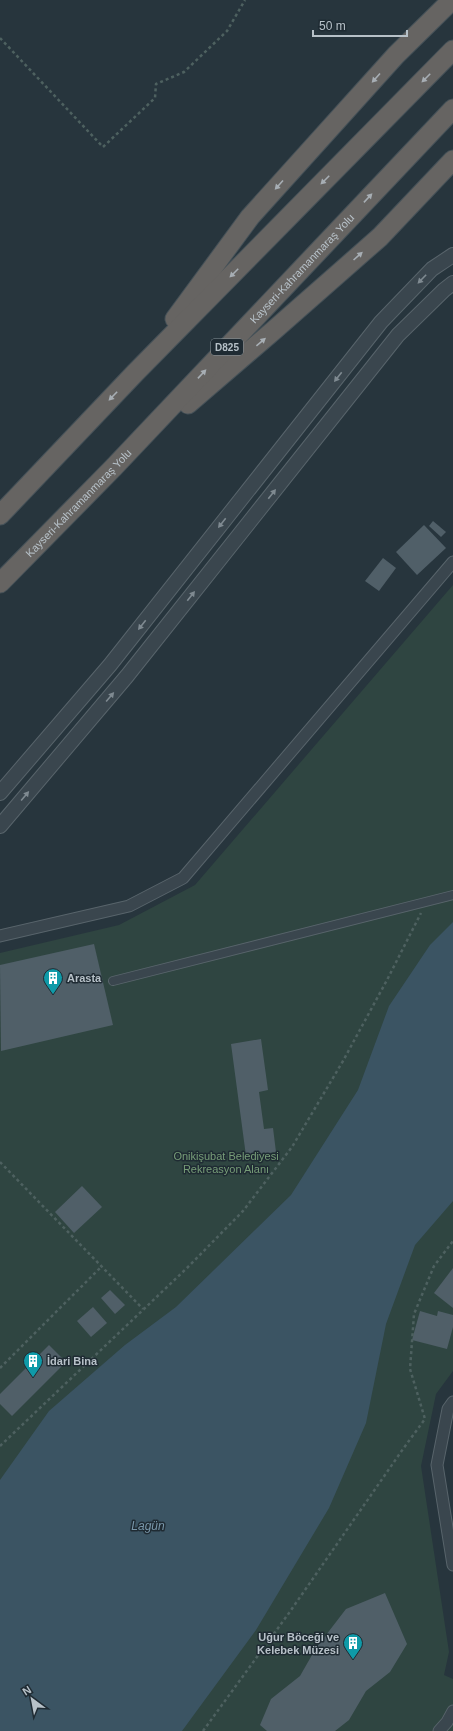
<svg xmlns="http://www.w3.org/2000/svg" width="453" height="1731" font-family="Arial,sans-serif">
<rect width="100%" height="100%" fill="#27353d"/>
<path fill="#2f4541" d="M453,585v786l-17,23 -15,72 28,186 -5,23 9,4v52h-453v-778l119,-28 76,-40z"/>
<path fill="#3b5463" d="M453,922v279l-38,44 -29,79 -20,99 -37,85 -73,122 -74,101h-182v-251l49,-69 76,-66 51,-38 115,-112 67,-105 31,-84 41,-61z"/>
<g fill="#505f68">
<path d="M433,521l13,11 -5,5 -12,-11z"/>
<path d="M424,525l22,23 -29,27 -21,-23z"/>
<path d="M383,558l13,10 -17,23 -14,-10z"/>
<path d="M94,944l19,81 -112,26 -1,-86z"/>
<path d="M261,1039l7,51 -9,2 5,37 9,-1 3,24 -30,4 -15,-112z"/>
<path d="M82,1186l20,21 -28,26 -19,-21z"/>
<path d="M453,1268v40l-19,-15z"/>
<path d="M110,1290l15,15 -10,9 -14,-16z"/>
<path d="M93,1307l14,16 -16,14 -14,-16z"/>
<path d="M420,1311l17,5 1,-5 15,4v12l-6,22 -35,-9z"/>
<path d="M49,1345l17,17 -54,54 -12,-12v-10z"/>
<path d="M385,1593l22,51 -17,28 -24,19 -17,29 -14,11h-68l-7,-6 11,-26 29,-23 16,-28 30,-39z"/>
</g>
<g fill="none" stroke-linecap="round" stroke-linejoin="round">
<g stroke="#58646b" stroke-width="10">
<path id="pedestrian" d="M113,981l340,-86"/>
</g>
<g stroke="#58646b" stroke-width="13">
<g id="minor">
<path d="M0,936l129,-30 54,-28 270,-316"/>
<path d="M453,1402l-5,7 -11,56 16,100"/>
<path d="M439,1731l8,-9 6,-11"/>
</g>
</g>
<g stroke="#58646b" stroke-width="16">
<g id="tertiary">
<path d="M0,793l110,-128 271,-343 51,-53 21,-14"/>
<path d="M0,826l127,-150 271,-341 46,-45 9,-7"/>
</g>
</g>
<g stroke="#455158" stroke-width="21">
<g id="trunk">
<path d="M175,319l75,-102 146,-162 56,-55"/>
<path d="M188,404l85,-73 107,-94 73,-77"/>
<path d="M0,515l135,-142 318,-323"/>
<path id="s1" d="M0,583l114,-116 339,-358"/>
</g>
</g>
<g stroke="#4e6160" stroke-width="2.5" stroke-dasharray="3 3" stroke-linecap="butt">
<path d="M0,38l103,109 52,-49 1,-14 28,-12 43,-41 18,-31"/>
<path d="M0,1162l143,147"/>
<path d="M0,1368l102,-102"/>
<path d="M0,1446l187,-178 56,-57 49,-64 51,-86 44,-81 34,-67"/>
<path d="M203,1731l86,-118 114,-164 22,-30 -15,-50 4,-55 20,-48 19,-25"/>
</g>
<use href="#pedestrian" stroke="#3a464e" stroke-width="8"/>
<use href="#minor" stroke="#3a464e" stroke-width="11"/>
<use href="#tertiary" stroke="#3a464e" stroke-width="14"/>
<use href="#trunk" stroke="#666462" stroke-width="19"/>
</g>
<defs><path id="oneway-solid" d="M-6-.8H1V-3.2L6.5 0L1 3.2V.8H-6Z"/></defs>
<g fill="#a7aeb4">
<use href="#oneway-solid" transform="translate(376 78) rotate(132)"/>
<use href="#oneway-solid" transform="translate(426 78) rotate(135)"/>
<use href="#oneway-solid" transform="translate(325 180) rotate(135)"/>
<use href="#oneway-solid" transform="translate(279 185) rotate(132)"/>
<use href="#oneway-solid" transform="translate(368 198) rotate(-47)"/>
<use href="#oneway-solid" transform="translate(358 256) rotate(-42)"/>
<use href="#oneway-solid" transform="translate(234 273) rotate(135)"/>
<use href="#oneway-solid" transform="translate(261 342) rotate(-40)"/>
<use href="#oneway-solid" transform="translate(202 374) rotate(-47)"/>
<use href="#oneway-solid" transform="translate(113 396) rotate(134)"/>
</g>
<g fill="#7f8a91">
<use href="#oneway-solid" transform="translate(422 279) rotate(134)"/>
<use href="#oneway-solid" transform="translate(338 377) rotate(128)"/>
<use href="#oneway-solid" transform="translate(272 494) rotate(-52)"/>
<use href="#oneway-solid" transform="translate(222 523) rotate(128)"/>
<use href="#oneway-solid" transform="translate(191 596) rotate(-52)"/>
<use href="#oneway-solid" transform="translate(142 625) rotate(128)"/>
<use href="#oneway-solid" transform="translate(110 697) rotate(-50)"/>
<use href="#oneway-solid" transform="translate(25 796) rotate(-50)"/>
</g>
<defs>
<g id="building-pin" transform="scale(1)"><path d="M0 17L-7.5 6A9.5 9.5 0 1 1 7.5 6Z" fill="#0f9aa8" stroke="#1f2b33"/><path d="M-4-6H4V6H1V3H-1V6H-4ZM-2.5-4.3h1.7v1.8h-1.7ZM.8-4.3h1.7v1.8H.8ZM-2.5-1h1.7V.8h-1.7ZM.8-1h1.7V.8H.8Z" fill="#fff"/></g>
</defs>
<g fill-rule="evenodd">
<use href="#building-pin" x="53" y="978"/>
<use href="#building-pin" x="33" y="1361"/>
<use href="#building-pin" x="353" y="1643"/>
</g>
<g text-anchor="middle" dominant-baseline="central" stroke-width="3" stroke-linejoin="round" paint-order="stroke">
<rect fill="#1f2b33" stroke="#89949b" stroke-width="1" x="211" y="339" width="32" height="16" rx="3"/>
<g font-size="10" font-weight="bold" fill="#b7c1c8">
<text x="227" y="347">D825</text>
</g>
<g font-size="11" fill="#b7c1c8" stroke="#1f2b33">
<text stroke="none"><textPath href="#s1" startOffset="436">Kayseri-Kahramanmaraş Yolu</textPath></text>
<text stroke="none"><textPath href="#s1" startOffset="112">Kayseri-Kahramanmaraş Yolu</textPath></text>
</g>
<g font-size="11" font-weight="bold" fill="#b7c1c8" stroke="#1f2b33" text-anchor="start">
<text x="67" y="978">Arasta</text>
<text x="47" y="1361">İdari Bina</text>
<text x="339" y="1637" text-anchor="end">Uğur Böceği ve<tspan x="339" dy="13">Kelebek Müzesi</tspan></text>
</g>
<g font-size="11" fill="#779d78" stroke="#1f2b33">
<text x="226" y="1156">Onikişubat Belediyesi<tspan x="226" dy="13">Rekreasyon Alanı</tspan></text>
</g>
<g font-size="12" font-style="italic" fill="#7997aa" stroke="#1f2b33">
<text x="148" y="1526">Lagün</text>
</g>
</g>
<g transform="translate(32 1699) rotate(328)" stroke="#1f2b33" stroke-width="3" paint-order="stroke">
<path d="M0-3L7 15L0 10L-7 15Z" fill="#b7c1c8"/>
<text y="-6" font-size="11" font-weight="bold" text-anchor="middle" fill="#b7c1c8">N</text>
</g>
<path d="M313 30v6h94v-6" fill="none" stroke="#b7c1c8" stroke-width="2"/>
<text x="319" y="30" font-size="12" fill="#b7c1c8" stroke="#1f2b33" stroke-width="3" paint-order="stroke">50 m</text>
</svg>
